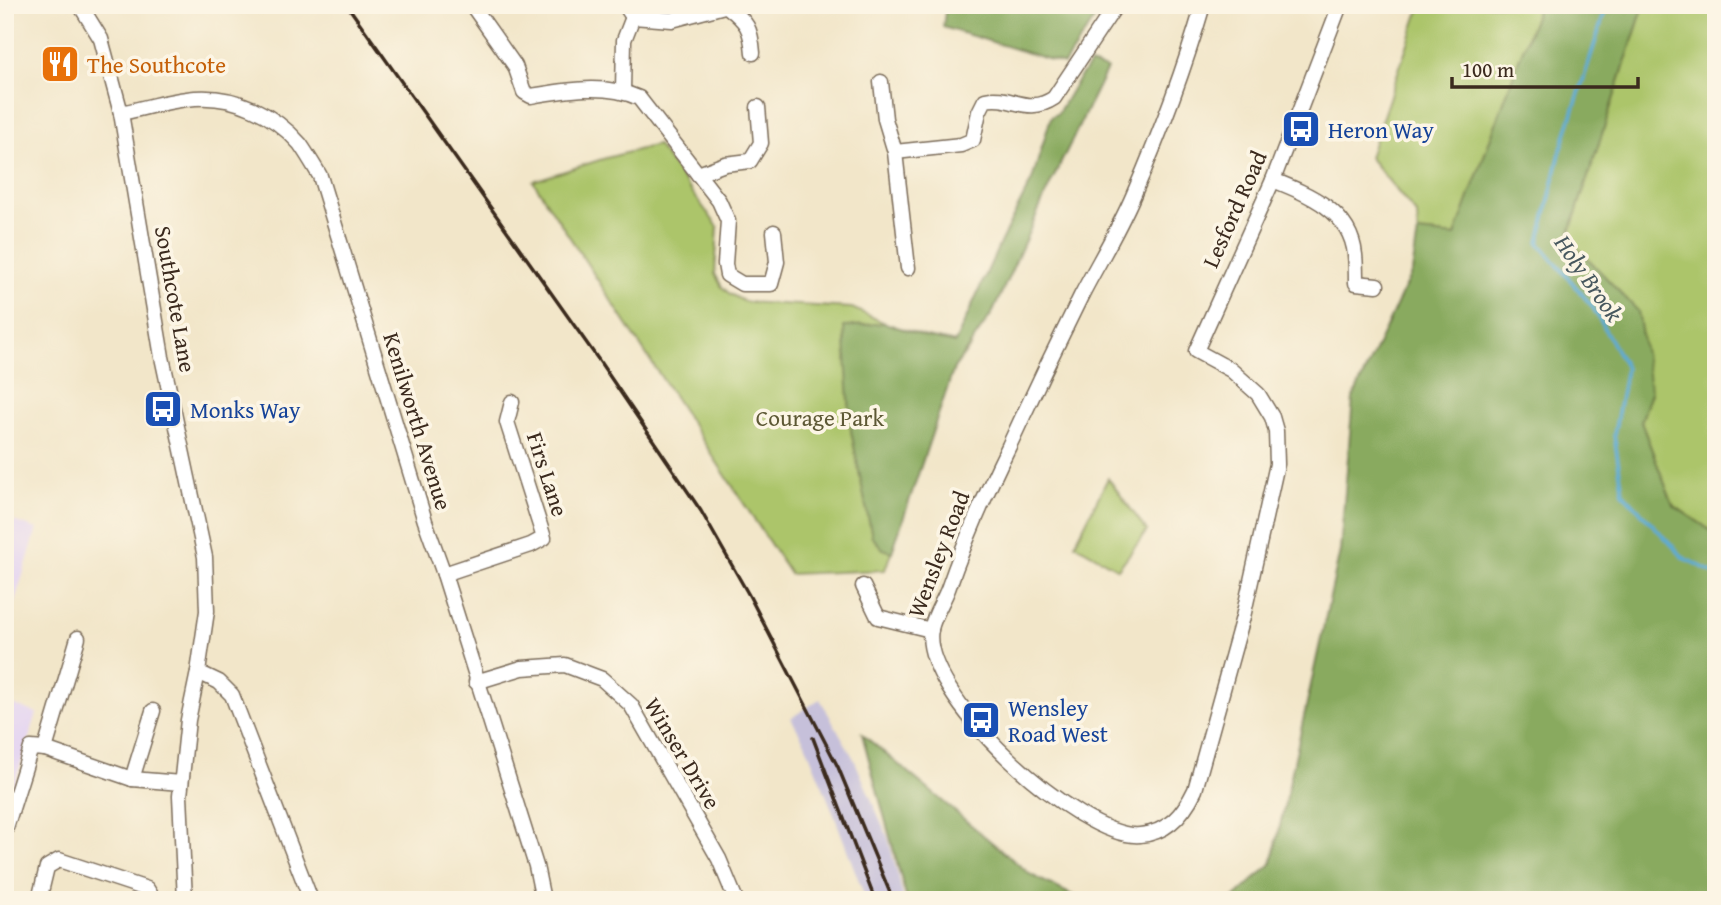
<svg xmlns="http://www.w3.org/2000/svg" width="1721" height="905" font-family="'Gentium Book Plus',serif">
<rect width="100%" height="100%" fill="#fcf5e5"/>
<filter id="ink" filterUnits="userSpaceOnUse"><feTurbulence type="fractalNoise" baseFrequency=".0143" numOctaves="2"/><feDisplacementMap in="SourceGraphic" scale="14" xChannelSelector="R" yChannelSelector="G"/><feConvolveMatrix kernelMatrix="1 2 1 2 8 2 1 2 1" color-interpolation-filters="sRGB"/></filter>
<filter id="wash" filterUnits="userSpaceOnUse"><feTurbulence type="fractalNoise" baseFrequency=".00686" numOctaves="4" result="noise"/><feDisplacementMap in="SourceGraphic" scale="28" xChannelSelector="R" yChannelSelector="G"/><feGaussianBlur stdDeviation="1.57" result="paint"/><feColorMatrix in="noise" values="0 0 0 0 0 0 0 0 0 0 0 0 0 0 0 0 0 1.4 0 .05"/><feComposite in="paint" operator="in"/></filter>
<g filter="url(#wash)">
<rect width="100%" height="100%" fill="#f2e6c9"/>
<g fill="#e3d3f2">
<path d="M5,518l32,11 -32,104z"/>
<path d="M5,702l32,11 -32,100z"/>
</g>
<path fill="#c6c0da" d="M820,699l34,60 34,79 16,62h-38l-35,-93 -26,-64 -14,-25z"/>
<g fill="#acc56a" stroke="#747844" stroke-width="2">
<path d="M1421,5h118l-84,231 -37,-4 -1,-17 -48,-58z"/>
<path d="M1644,5h72v529l-43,-29 -32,-83 10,-29 -83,-155z"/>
<path d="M657,145l61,82 -3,47 7,13 8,7 15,8 107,6 33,15 41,14 45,9 -17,22 -69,202 -95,4 -257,-393 73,-23z"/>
<path d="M1108,478l39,53 -29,38 -43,-25z"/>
</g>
<g fill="#89aa5e" stroke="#626a3e" stroke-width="2">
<path d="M946,5h158l-40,59 -121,-37z"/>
<path d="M1539,5h105l-76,233 70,73 13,82 -10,29 32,83 43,29v366h-484l40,-37 68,-312 13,-153 59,-126 6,-40 37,4z"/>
<path d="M1090,64l17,5 -58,118 -56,125 -39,56 -62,184 -9,-3 -11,-12 -21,-106 -7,-104 41,-4 41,14 29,6 46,-102 31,-61 19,-63 7,-4 17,-29z"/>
<path d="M862,734l169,141 51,25h-175z"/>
</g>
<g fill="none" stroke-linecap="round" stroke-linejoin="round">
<path stroke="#5cabd6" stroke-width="3.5" d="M1607,5l-47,148 -21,90 53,63 34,62 -12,67 9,58 61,65 32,16"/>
</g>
</g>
<g filter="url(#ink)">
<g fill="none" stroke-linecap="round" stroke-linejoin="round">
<g stroke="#7b6c5a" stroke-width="17">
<g id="minor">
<path d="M80,5l21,34 20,74 41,244 43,200 2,54 -9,61 -10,48 -8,76 5,104"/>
<path d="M472,5l43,61 9,26 7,4c34,-6 76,-13 108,2l80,103 9,20 -3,43 2,11 15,9h29l6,-22 -3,-30"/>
<path d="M625,5l8,12"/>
<path d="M1203,5c-19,65 -43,129 -70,191 -15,35 -35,67 -52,100 -25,50 -49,100 -72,150 -23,47 -44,94 -61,143 -5,13 -14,26 -17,40 -13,64 148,211 209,206 28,-2 44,-22 55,-45l48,-173 34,-153 -1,-33 -4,-14 -14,-23 -27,-24 -35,-19 77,-171 67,-175"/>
<path d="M728,7c19,15 23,21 25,46"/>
<path d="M881,82l4,37 10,33 13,116"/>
<path d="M623,91l1,-51 9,-23 39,3 56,-15"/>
<path d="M121,113c24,-5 49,-13 74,-15 40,-3 79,16 105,46 7,10 14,22 20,32l105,345 19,53 92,292 7,34"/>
<path d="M895,152l66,-7 12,-5 6,-28 6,-12c26,-6 42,16 69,-2l62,-93"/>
<path d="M698,174l27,-10 25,-3 11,-18 -3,-36"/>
<path d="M1273,180c35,14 78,31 82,75 1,9 1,19 1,28l21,2"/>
<path d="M444,574l87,-29 13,-7 -37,-116 5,-20"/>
<path d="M863,586l15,31 53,13"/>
<path d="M198,672l21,10 13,13 79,205"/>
<path d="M476,682l46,-14 43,-3 37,14 29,26 88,154 17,41"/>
<path d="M45,749l33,-111"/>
<path d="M132,779l21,-68"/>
<path d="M5,831l26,-83 14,1 87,30 49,4"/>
<path d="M39,900l8,-33 12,-7 88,29 7,11"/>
</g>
</g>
<use href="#minor" stroke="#fff" stroke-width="14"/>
<g stroke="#3b2a1e" stroke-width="3.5">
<path d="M347,5l251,354 103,152 49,86 88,170 55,133"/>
<path d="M813,738l62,162"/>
</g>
</g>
</g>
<defs>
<g id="restaurant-square" transform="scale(2.0125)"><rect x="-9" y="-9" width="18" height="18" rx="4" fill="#e8710a" stroke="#fcf5e5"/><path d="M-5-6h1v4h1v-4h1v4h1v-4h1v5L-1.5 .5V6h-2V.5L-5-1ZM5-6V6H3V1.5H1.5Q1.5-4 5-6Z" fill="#fff"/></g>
<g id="bus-square" transform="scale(2.0125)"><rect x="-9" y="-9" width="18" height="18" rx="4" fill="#1a4fb4" stroke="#fcf5e5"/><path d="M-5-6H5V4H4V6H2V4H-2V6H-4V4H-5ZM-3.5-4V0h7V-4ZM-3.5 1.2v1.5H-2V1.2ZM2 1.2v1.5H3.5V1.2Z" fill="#fff"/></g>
</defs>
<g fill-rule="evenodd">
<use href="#restaurant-square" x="60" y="64"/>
<use href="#bus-square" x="1301" y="129"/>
<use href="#bus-square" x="163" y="409"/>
<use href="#bus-square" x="981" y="720"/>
</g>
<g text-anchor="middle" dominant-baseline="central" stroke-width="7" stroke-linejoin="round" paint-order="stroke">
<g font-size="23" fill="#c56008" stroke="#fcf5e5" text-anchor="start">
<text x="87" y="64">The Southcote</text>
</g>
<g font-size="23" fill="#164399" stroke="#fcf5e5" text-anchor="start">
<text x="1328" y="129">Heron Way</text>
<text x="190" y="409">Monks Way</text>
<text x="1008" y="707">Wensley<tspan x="1008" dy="26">Road West</tspan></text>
</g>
<g font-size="23" fill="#3b2a1e" stroke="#fcf5e5">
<text transform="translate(1234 209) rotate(-66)">Lesford Road</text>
<text transform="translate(176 299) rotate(80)">Southcote Lane</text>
<text transform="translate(418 421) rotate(73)">Kenilworth Avenue</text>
<text transform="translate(548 474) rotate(72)">Firs Lane</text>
<text transform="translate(938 554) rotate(-69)">Wensley Road</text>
<text transform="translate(683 753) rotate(59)">Winser Drive</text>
</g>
<g font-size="23" fill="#5d5835" stroke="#fcf5e5">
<text x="820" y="417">Courage Park</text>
</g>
<g font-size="24" font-style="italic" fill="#47575e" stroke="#fcf5e5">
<text transform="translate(1589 278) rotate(55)">Holy Brook</text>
</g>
</g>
<rect width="1721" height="905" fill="none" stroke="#fcf5e5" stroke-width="28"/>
<path d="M1452 77v10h186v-10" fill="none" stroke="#3b2a1e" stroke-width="3.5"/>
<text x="1462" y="77" font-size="21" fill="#3b2a1e" stroke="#fcf5e5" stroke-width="5" paint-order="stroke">100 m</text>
</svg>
